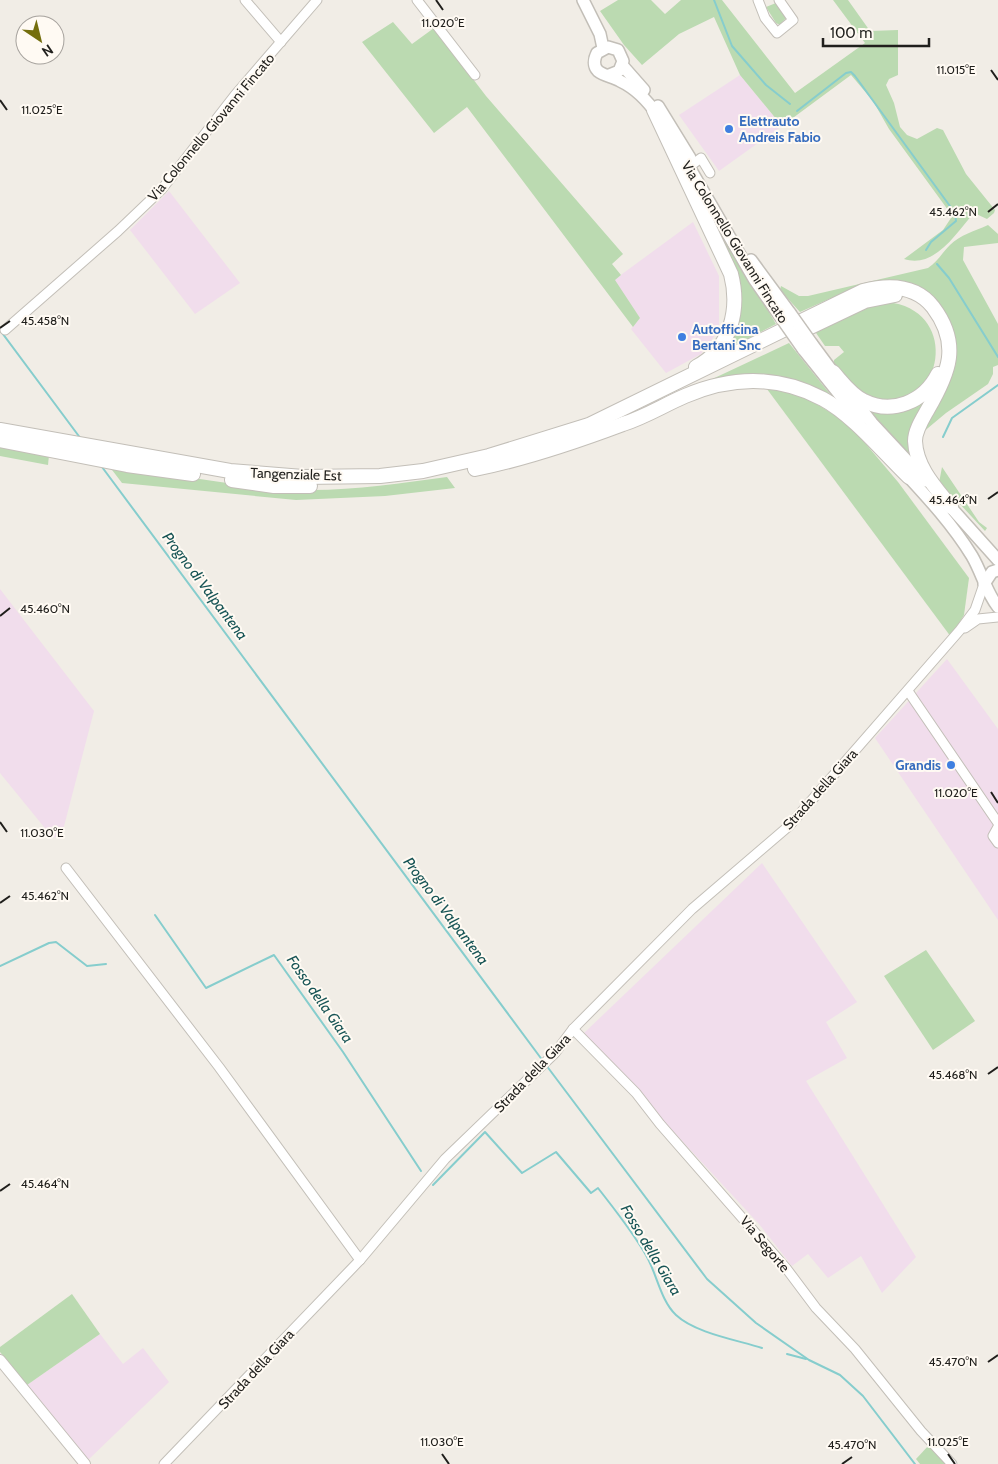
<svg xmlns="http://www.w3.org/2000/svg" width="998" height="1464" font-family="Cabin,sans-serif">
<rect width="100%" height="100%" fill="#f1ede6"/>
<g fill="#f1ddec">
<path d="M740,75l42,51 -63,45 -40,-56z"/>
<path d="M169,191l71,92 -45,31 -65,-84z"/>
<path d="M693,222l26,54v54l-18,24 -35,19 -35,-44 9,-11 -26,-38z"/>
<path d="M0,589l94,122 -32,123 -9,4 -53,-65z"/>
<path d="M947,659l51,70v191l-123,-182z"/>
<path d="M762,863l95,139 -31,20 21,36 -41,23 110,176 -34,36 -21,-37 -33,22 -20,-24 -16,12 -33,-42 -176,-190z"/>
<path d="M100,1334l23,30 20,-16 26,34 -81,78 -61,-75z"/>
</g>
<g fill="#bbdab1">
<path d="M618,0h33l14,14 16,-14h41l73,93 70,-50 -32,-43h15l22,31 28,-1v45l-9,4 -3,6 8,18 6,24 7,8 10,4 20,-11 6,2 23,44 29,36 -1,3 -7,6 -13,-6c-18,20 -39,56 -70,46l39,-29 8,-12 -3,-8 -59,-81 -16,-28 -22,-26 -69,51 -42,-51 -26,-58 -35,17 -37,31 -18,-20 -24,-34z"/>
<path d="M776,3l10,15 -6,7 -4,-2 -10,-16z"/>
<path d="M393,22l19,22 22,-16 52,68 137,158 -11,10 9,11 -6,5 25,38 -7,9 -166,-220 -33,26 -72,-91z"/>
<path d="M693,185l83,139 -63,33 24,-49z"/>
<path d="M988,225l10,9v9l-34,4 -1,13 35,64v41l-5,2v7l-5,10 -42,29 -24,20c10,-18 41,-64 33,-85 -9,-20 -25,-40 -37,-59l-73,3 -45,20 -20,-22 1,-4 18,10h9l120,-28c10,-7 14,-15 22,-23 10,-10 25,-14 38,-20z"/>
<path d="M887,302c78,8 54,118 -12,96 -6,-2 -14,-3 -18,-7 -9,-6 -16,-18 -23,-26v-5l10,-8 -5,-6h-14l-11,-16 57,-26z"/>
<path d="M789,343l49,61 -16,-10 -116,-12z"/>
<path d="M764,385l38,10 47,29 49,58 71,96 -5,37 -13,22z"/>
<path d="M927,396l-14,66 -48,-54z"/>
<path d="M0,446l49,9 -1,10 -48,-9z"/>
<path d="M106,462c59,11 118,23 177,27 55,4 110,-5 164,-12l8,11 -70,8 -89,4 -174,-17z"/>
<path d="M942,467l37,55 8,6 -2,3 -26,-28 -10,-6 -10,-14z"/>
<path d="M926,950l49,71 -42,29 -49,-74z"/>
<path d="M72,1294l28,40 -73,51 -27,-33v-5z"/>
<path d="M930,1444l19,20h-29l-4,-5z"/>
</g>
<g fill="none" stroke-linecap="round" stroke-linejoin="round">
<g stroke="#86cdcd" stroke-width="2">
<path d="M714,0l18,46 34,39 24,19"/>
<path d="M797,111l49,-38 5,-1 4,4 100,137 1,8 -25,21 -5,8"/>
<path d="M937,264l12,14 49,79"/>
<path d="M0,330l81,109"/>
<path d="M943,437l9,-19 46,-33"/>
<path d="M102,467l441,594"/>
<path d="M155,915l51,73 68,-33 69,97 78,119"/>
<path d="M0,966l49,-23 7,-1 31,24 19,-2"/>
<path d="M546,1065l161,214 49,44 53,37 31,15 23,21 52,68"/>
<path d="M433,1185l52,-53 37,41 34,-21 35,41 7,-5c17,22 35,44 49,69 10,18 14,44 29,58 19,18 61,25 86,33"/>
<path d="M787,1354l19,5"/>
</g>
<g stroke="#c3bfb8" stroke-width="11">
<g id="minor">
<path d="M245,0l36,42"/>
<path d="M417,0l58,75"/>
<path d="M758,0l7,18 12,15 16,-13 -14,-20"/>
<path d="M693,164l8,-6 9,15"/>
<path d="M5,330l113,-99 44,-42 73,-94 82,-95"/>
<path d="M965,628l13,-9 20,-2"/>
<path d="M908,691l90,132"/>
<path d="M998,827l-5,9 5,7"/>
<path d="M66,868l153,199 141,193"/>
<path d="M573,1029l63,64 24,31 126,144 30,40 39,41 66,82 31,33"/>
<path d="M164,1464l196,-204 85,-101 110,-106 18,-24 119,-120 98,-84 170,-195 15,-20 9,-26"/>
</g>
</g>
<g stroke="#c3bfb8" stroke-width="12">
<path id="tertiary" d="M0,1360l85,104"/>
</g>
<g stroke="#c3bfb8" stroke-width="14">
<g id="secondary">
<path d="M583,0l17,34 3,14"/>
<path d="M622,65l22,25"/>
<path d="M609,75l10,-4 4,-10 -5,-11 -10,-3 -11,6c-3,6 -4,13 1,18 6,5 16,6 22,10 17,8 28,20 38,35"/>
<path d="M658,106l32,52"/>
<path d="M681,153l73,126 28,40"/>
<path d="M751,260l39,53"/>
<path d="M812,344l26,35"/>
<path d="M803,349l57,71"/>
<path d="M851,396l21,27 54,58"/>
<path d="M904,472c25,27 49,53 68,84 10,17 14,36 26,51"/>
<path d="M946,502l52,58"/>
<path d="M984,584l8,-12 6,-2"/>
</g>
</g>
<g stroke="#c3bfb8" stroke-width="16">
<g id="trunk">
<path d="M654,110l77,164c9,35 0,75 -35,93"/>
<path d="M802,331l63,-30 30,-6"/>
<path d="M833,372c9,10 18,23 31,29 28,14 60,1 74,-27"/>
<path d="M0,430l230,41 73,6 77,-1 43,-5 66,-15 100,-31 274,-134c24,-6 52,-7 70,16 28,37 16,66 -5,102 -5,9 -13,21 -13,32 1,26 20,46 36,66"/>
<path d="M0,440l127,25 66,9"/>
<path d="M475,469c50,-10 100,-27 148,-45 22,-7 41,-19 62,-28 47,-20 93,-21 138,3 30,16 61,54 86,78"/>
<path d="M232,480l42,6h36"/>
</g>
</g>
<use href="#minor" stroke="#fff" stroke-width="9"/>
<use href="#tertiary" stroke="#fff" stroke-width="10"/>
<use href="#secondary" stroke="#fff" stroke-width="11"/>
<use href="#trunk" stroke="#fff" stroke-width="14"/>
<g stroke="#c3bfb8" stroke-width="14" stroke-linecap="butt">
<g id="secondary-bridge">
<path d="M790,313l22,31"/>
<path d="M782,319l21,30"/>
</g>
</g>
<use href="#secondary-bridge" stroke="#fff" stroke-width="11"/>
</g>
<path fill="none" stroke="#201f1c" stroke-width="2" d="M436,0l7,10M991,70l7,10M0,100l7,10M988,212l10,-8M0,328l10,-7M988,499l10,-7M0,616l10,-8M991,792l7,11M0,822l7,10M0,903l10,-7M988,1074l10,-7M0,1191l10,-7M988,1362l10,-7M442,1454l7,10M948,1454l7,10M842,1464l10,-7"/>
<g fill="#3f7fe0" stroke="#fffaf3" stroke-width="2">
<circle cx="729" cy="129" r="5"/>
<circle cx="682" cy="337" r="5"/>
<circle cx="951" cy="765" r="5"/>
</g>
<g text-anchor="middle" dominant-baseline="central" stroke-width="4" stroke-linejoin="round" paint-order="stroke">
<g font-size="14" font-weight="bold" fill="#366cbe" stroke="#fffaf3" text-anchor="start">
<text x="739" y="121">Elettrauto<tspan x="739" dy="16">Andreis Fabio</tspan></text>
<text x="692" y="329">Autofficina<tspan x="692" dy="16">Bertani Snc</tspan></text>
<text x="941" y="765" text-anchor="end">Grandis</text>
</g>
<g font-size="14" fill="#201f1c" stroke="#fffaf3">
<text transform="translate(211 127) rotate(-50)">Via Colonnello Giovanni Fincato</text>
<text transform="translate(735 242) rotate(58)">Via Colonnello Giovanni Fincato</text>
<text transform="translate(296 474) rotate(2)">Tangenziale Est</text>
<text transform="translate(820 789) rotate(-48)">Strada della Giara</text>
<text transform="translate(532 1073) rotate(-46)">Strada della Giara</text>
<text transform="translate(765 1244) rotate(50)">Via Segorte</text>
<text transform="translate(256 1369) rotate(-47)">Strada della Giara</text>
</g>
<g font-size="15" font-style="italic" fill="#175455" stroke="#fffaf3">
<text transform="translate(205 586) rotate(53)">Progno di Valpantena</text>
<text transform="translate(446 911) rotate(53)">Progno di Valpantena</text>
<text transform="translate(320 999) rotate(55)">Fosso della Giara</text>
<text transform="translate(651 1250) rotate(59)">Fosso della Giara</text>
</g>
</g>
<g font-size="12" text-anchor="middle" fill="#201f1c" stroke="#fffaf3" stroke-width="4" stroke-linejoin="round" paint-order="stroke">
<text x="443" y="27">11.020°E</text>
<text x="956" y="74">11.015°E</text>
<text x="42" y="114">11.025°E</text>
<text x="953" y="216">45.462°N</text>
<text x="45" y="325">45.458°N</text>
<text x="953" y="504">45.464°N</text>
<text x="45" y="613">45.460°N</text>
<text x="956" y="797">11.020°E</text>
<text x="42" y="837">11.030°E</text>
<text x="45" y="900">45.462°N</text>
<text x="953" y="1079">45.468°N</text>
<text x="45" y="1188">45.464°N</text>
<text x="953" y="1366">45.470°N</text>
<text x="442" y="1446">11.030°E</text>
<text x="948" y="1446">11.025°E</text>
<text x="852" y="1449">45.470°N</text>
</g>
<g transform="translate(40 40) rotate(145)"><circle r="24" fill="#fffaf3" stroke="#a6a29d"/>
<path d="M0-4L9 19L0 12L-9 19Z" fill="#746e0d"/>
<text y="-8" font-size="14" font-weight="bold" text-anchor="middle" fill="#201f1c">N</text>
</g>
<path d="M823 38v8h106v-8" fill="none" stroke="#201f1c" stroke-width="2.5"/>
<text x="830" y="38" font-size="15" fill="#201f1c" stroke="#fffaf3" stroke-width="4" paint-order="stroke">100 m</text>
</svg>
